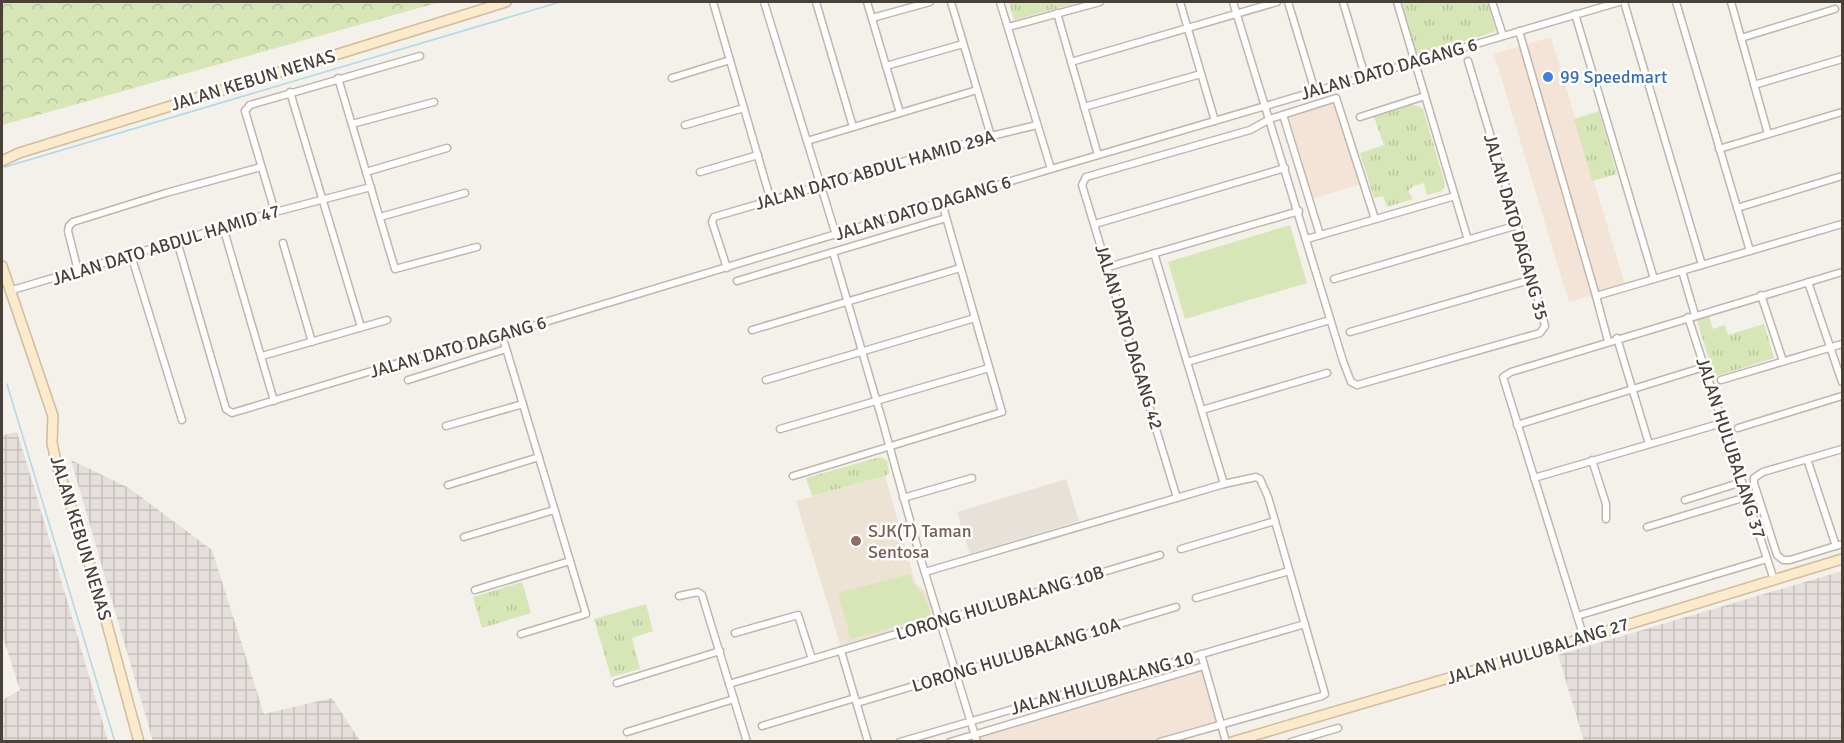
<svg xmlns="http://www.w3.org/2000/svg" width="1844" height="743" font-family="Signika,sans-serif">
<defs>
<pattern id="industrial-grid" width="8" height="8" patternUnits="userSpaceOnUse" patternTransform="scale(1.5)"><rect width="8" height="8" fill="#e4dfdb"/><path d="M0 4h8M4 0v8" fill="none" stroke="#c5c0bd"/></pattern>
<pattern id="grass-tufts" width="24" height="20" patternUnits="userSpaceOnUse" patternTransform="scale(1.5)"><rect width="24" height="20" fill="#d6e6b6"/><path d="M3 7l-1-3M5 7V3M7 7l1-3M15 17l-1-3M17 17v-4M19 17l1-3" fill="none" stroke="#b9c69d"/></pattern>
<pattern id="forest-crowns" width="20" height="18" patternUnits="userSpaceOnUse" patternTransform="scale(1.5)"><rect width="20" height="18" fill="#d6e6b6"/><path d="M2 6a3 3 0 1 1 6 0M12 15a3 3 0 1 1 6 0" fill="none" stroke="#b9c69d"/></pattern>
</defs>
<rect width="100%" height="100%" fill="#f4f0ea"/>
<path fill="#e8e1d9" d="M1066,479l13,42 -109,33 -13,-42z"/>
<g fill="#f4e4d7">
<path d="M1551,37l74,248 -56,17 -75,-248z"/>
<path d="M1335,101l27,83 -51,15 -25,-83z"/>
<path d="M1203,669l15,53 -66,19 -194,1z"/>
</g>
<g fill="url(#industrial-grid)">
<path d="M17,432l19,62 72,247h-106v-41l18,-10 -18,-56v-199z"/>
<path d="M71,460l58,28 83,62 52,164 68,-16 28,43h-207z"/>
<path d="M1842,571v170h-258l-26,-86z"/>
</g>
<path fill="#ece3d5" d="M885,476l30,106 12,12 7,24 -93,29 -45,-146z"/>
<g fill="url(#grass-tufts)">
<path d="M1009,2h71l-66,18z"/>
<path d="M1402,2h85l9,29 -74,24 -6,-2z"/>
<path d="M1411,105l7,1 5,3 22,75 -3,7 -15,4 -3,-12 -11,3 -5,5 5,8 -26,8 -4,-11 -9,2 -14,-45 24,-8 -10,-28z"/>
<path d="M1599,111l18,63 -25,7 -18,-62z"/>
<path d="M1709,316l4,13 12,-4 3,10 36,-11 10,34 -60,19 -17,-57z"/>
<path d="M880,457l7,3 2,13 -4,3 -73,20 -6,-18z"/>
<path d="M522,582l9,31 -49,15 -9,-31z"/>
<path d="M646,604l7,27 -21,7 8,31 -29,8 -17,-58z"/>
</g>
<path fill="url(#forest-crowns)" d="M2,2h438l-438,123z"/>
<g fill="#d6e6b6">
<path d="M1290,225l17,58 -122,36 -17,-57z"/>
<path d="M910,574l3,9 12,14 6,19 -80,23 -13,-46z"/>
</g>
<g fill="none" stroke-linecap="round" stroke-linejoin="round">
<g stroke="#abdaed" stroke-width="1.5">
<path d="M5,167l555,-165"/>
<path d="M7,384l108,358"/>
</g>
<g stroke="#bfb6ad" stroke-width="9">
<g id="street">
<path d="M713,2l58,199"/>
<path d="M764,2l72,233"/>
<path d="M816,2l37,125"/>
<path d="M867,2l33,111"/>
<path d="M951,2l40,134"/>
<path d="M1000,2l51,167"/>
<path d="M1180,2l35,119"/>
<path d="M1233,2l110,359 8,21 6,3 183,-52 5,-7 -20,-76 -57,-189"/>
<path d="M1288,2l27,89"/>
<path d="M1343,2l22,74"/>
<path d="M1397,2l71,238"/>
<path d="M1492,2l11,34"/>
<path d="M1624,2l78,263"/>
<path d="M1676,2l74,249"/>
<path d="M1731,2l37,132"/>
<path d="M1057,13l41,142"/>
<path d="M1575,14l79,265"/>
<path d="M872,18l58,-16"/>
<path d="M1008,27l92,-25"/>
<path d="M1519,31l77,265 12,45"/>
<path d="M1741,38l94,-29"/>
<path d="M1071,62l206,-60"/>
<path d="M886,66l77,-22"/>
<path d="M338,78l57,191 82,-22"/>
<path d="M672,78l58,-18"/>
<path d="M1754,85l88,-26"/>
<path d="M290,92l71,235"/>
<path d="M1084,107l117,-33"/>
<path d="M1283,115l37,120"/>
<path d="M1360,117l65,-21"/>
<path d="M352,124l82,-22"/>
<path d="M685,125l59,-17"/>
<path d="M807,141l170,-51"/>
<path d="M1719,149l123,-37"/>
<path d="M366,172l81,-24"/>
<path d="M700,172l58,-17"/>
<path d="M1737,208l105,-32"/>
<path d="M275,212l-30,-101 5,-6 170,-49"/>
<path d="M380,217l85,-24"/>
<path d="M1095,224l190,-56"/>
<path d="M223,227l51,174"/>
<path d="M1307,239l148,-43"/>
<path d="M177,241l49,168 6,4 166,-50 104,-28 549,-166 568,-167"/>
<path d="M283,243l29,99"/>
<path d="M833,252l50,171 38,137 56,182"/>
<path d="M1154,253l70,231"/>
<path d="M131,255l51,165"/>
<path d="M1108,267l191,-56"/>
<path d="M727,268l-15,-46 2,-5 277,-81 46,-11"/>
<path d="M78,271l-10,-40 1,-5 4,-4 93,-29 95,-26"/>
<path d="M1682,271l13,44"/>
<path d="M1334,279l184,-54"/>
<path d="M737,281l209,-63"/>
<path d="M1808,282l34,100"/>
<path d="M9,291l266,-79 96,-25"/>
<path d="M1761,295l22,66"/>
<path d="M1596,296l246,-72"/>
<path d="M1688,317l86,263"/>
<path d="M752,330l208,-62"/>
<path d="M1350,332l183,-53"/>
<path d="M502,335l84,279 -65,20"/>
<path d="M1617,338l32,106"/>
<path d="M262,356l125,-36"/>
<path d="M1187,362l143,-42"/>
<path d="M408,380l98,-31"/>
<path d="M766,380l209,-62"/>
<path d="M1721,380l121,-36"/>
<path d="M1202,410l125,-37"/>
<path d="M1517,425l187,-58"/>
<path d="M446,426l77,-22"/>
<path d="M1738,428l104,-32"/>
<path d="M780,429l209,-61"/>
<path d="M1842,449l-79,23 -9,6v5l23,72 6,5h7l52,-16"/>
<path d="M1807,459l29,87"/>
<path d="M1592,460l14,44v15"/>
<path d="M793,476l209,-64 -60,-209"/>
<path d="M1534,478l188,-55"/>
<path d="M448,485l91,-28"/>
<path d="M903,498l69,-20"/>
<path d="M1177,498l-95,-313 4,-8 164,-47 20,-11 66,-21 39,121"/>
<path d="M1685,500l57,-18"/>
<path d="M1647,527l99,-30"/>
<path d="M464,537l90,-27"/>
<path d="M1181,549l94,-28"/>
<path d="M925,572l299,-88 32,-7 4,2 8,18 57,197 -3,2 -162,46"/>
<path d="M475,590l95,-29"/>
<path d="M679,596l19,-4 4,3 45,147"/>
<path d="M1196,598l93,-27"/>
<path d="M1577,616l190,-57"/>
<path d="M735,633l63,-18 14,44"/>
<path d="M1584,638l-81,-261 8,-5 331,-100"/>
<path d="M841,651l27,91"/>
<path d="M1201,654l25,88"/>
<path d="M617,683l103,-32"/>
<path d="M729,684l431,-129"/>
<path d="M857,703l319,-96"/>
<path d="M762,726l93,-28"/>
<path d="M627,732l107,-33"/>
<path d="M900,742l405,-118"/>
<path d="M950,742l254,-76"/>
<path d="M1291,742l47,-14"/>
</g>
</g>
<g stroke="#d1bc9c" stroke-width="12">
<g id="secondary">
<path d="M2,161l17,-8 487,-151"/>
<path d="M2,266l51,150 -1,27 5,23 22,63 25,84 35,129"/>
<path d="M1232,742l352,-104 258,-79"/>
</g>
</g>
<use href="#street" stroke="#fff" stroke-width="6"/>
<use href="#secondary" stroke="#fceacd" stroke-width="9"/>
</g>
<circle fill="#3f7fe0" stroke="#fff" stroke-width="2" cx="1548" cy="77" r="6"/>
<circle fill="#8d6e63" stroke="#fff" stroke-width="2" cx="856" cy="541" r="6"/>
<g text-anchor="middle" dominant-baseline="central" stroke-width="5" stroke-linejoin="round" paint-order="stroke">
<g font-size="18" fill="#484039" stroke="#fff">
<text transform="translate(1389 69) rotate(-16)">JALAN DATO DAGANG 6</text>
<text transform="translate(253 80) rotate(-17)">JALAN KEBUN NENAS</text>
<text transform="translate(875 170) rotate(-16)">JALAN DATO ABDUL HAMID 29A</text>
<text transform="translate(923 208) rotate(-17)">JALAN DATO DAGANG 6</text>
<text transform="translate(1516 227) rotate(74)">JALAN DATO DAGANG 35</text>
<text transform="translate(166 245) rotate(-17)">JALAN DATO ABDUL HAMID 47</text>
<text transform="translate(1129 337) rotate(73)">JALAN DATO DAGANG 42</text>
<text transform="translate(458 347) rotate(-16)">JALAN DATO DAGANG 6</text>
<text transform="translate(1731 448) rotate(72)">JALAN HULUBALANG 37</text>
<text transform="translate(81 538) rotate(73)">JALAN KEBUN NENAS</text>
<text transform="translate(1000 603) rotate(-17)">LORONG HULUBALANG 10B</text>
<text transform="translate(1538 651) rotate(-17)">JALAN HULUBALANG 27</text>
<text transform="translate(1016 655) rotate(-17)">LORONG HULUBALANG 10A</text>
<text transform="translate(1102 683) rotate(-16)">JALAN HULUBALANG 10</text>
</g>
<g font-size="18" fill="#366cbe" stroke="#fff" text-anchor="start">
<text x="1560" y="77">99 Speedmart</text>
</g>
<g font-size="18" fill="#785e54" stroke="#fff" text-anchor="start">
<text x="868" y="531">SJK(T) Taman<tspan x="868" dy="21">Sentosa</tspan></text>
</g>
</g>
<rect width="1844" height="743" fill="none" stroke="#484039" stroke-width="6"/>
</svg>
